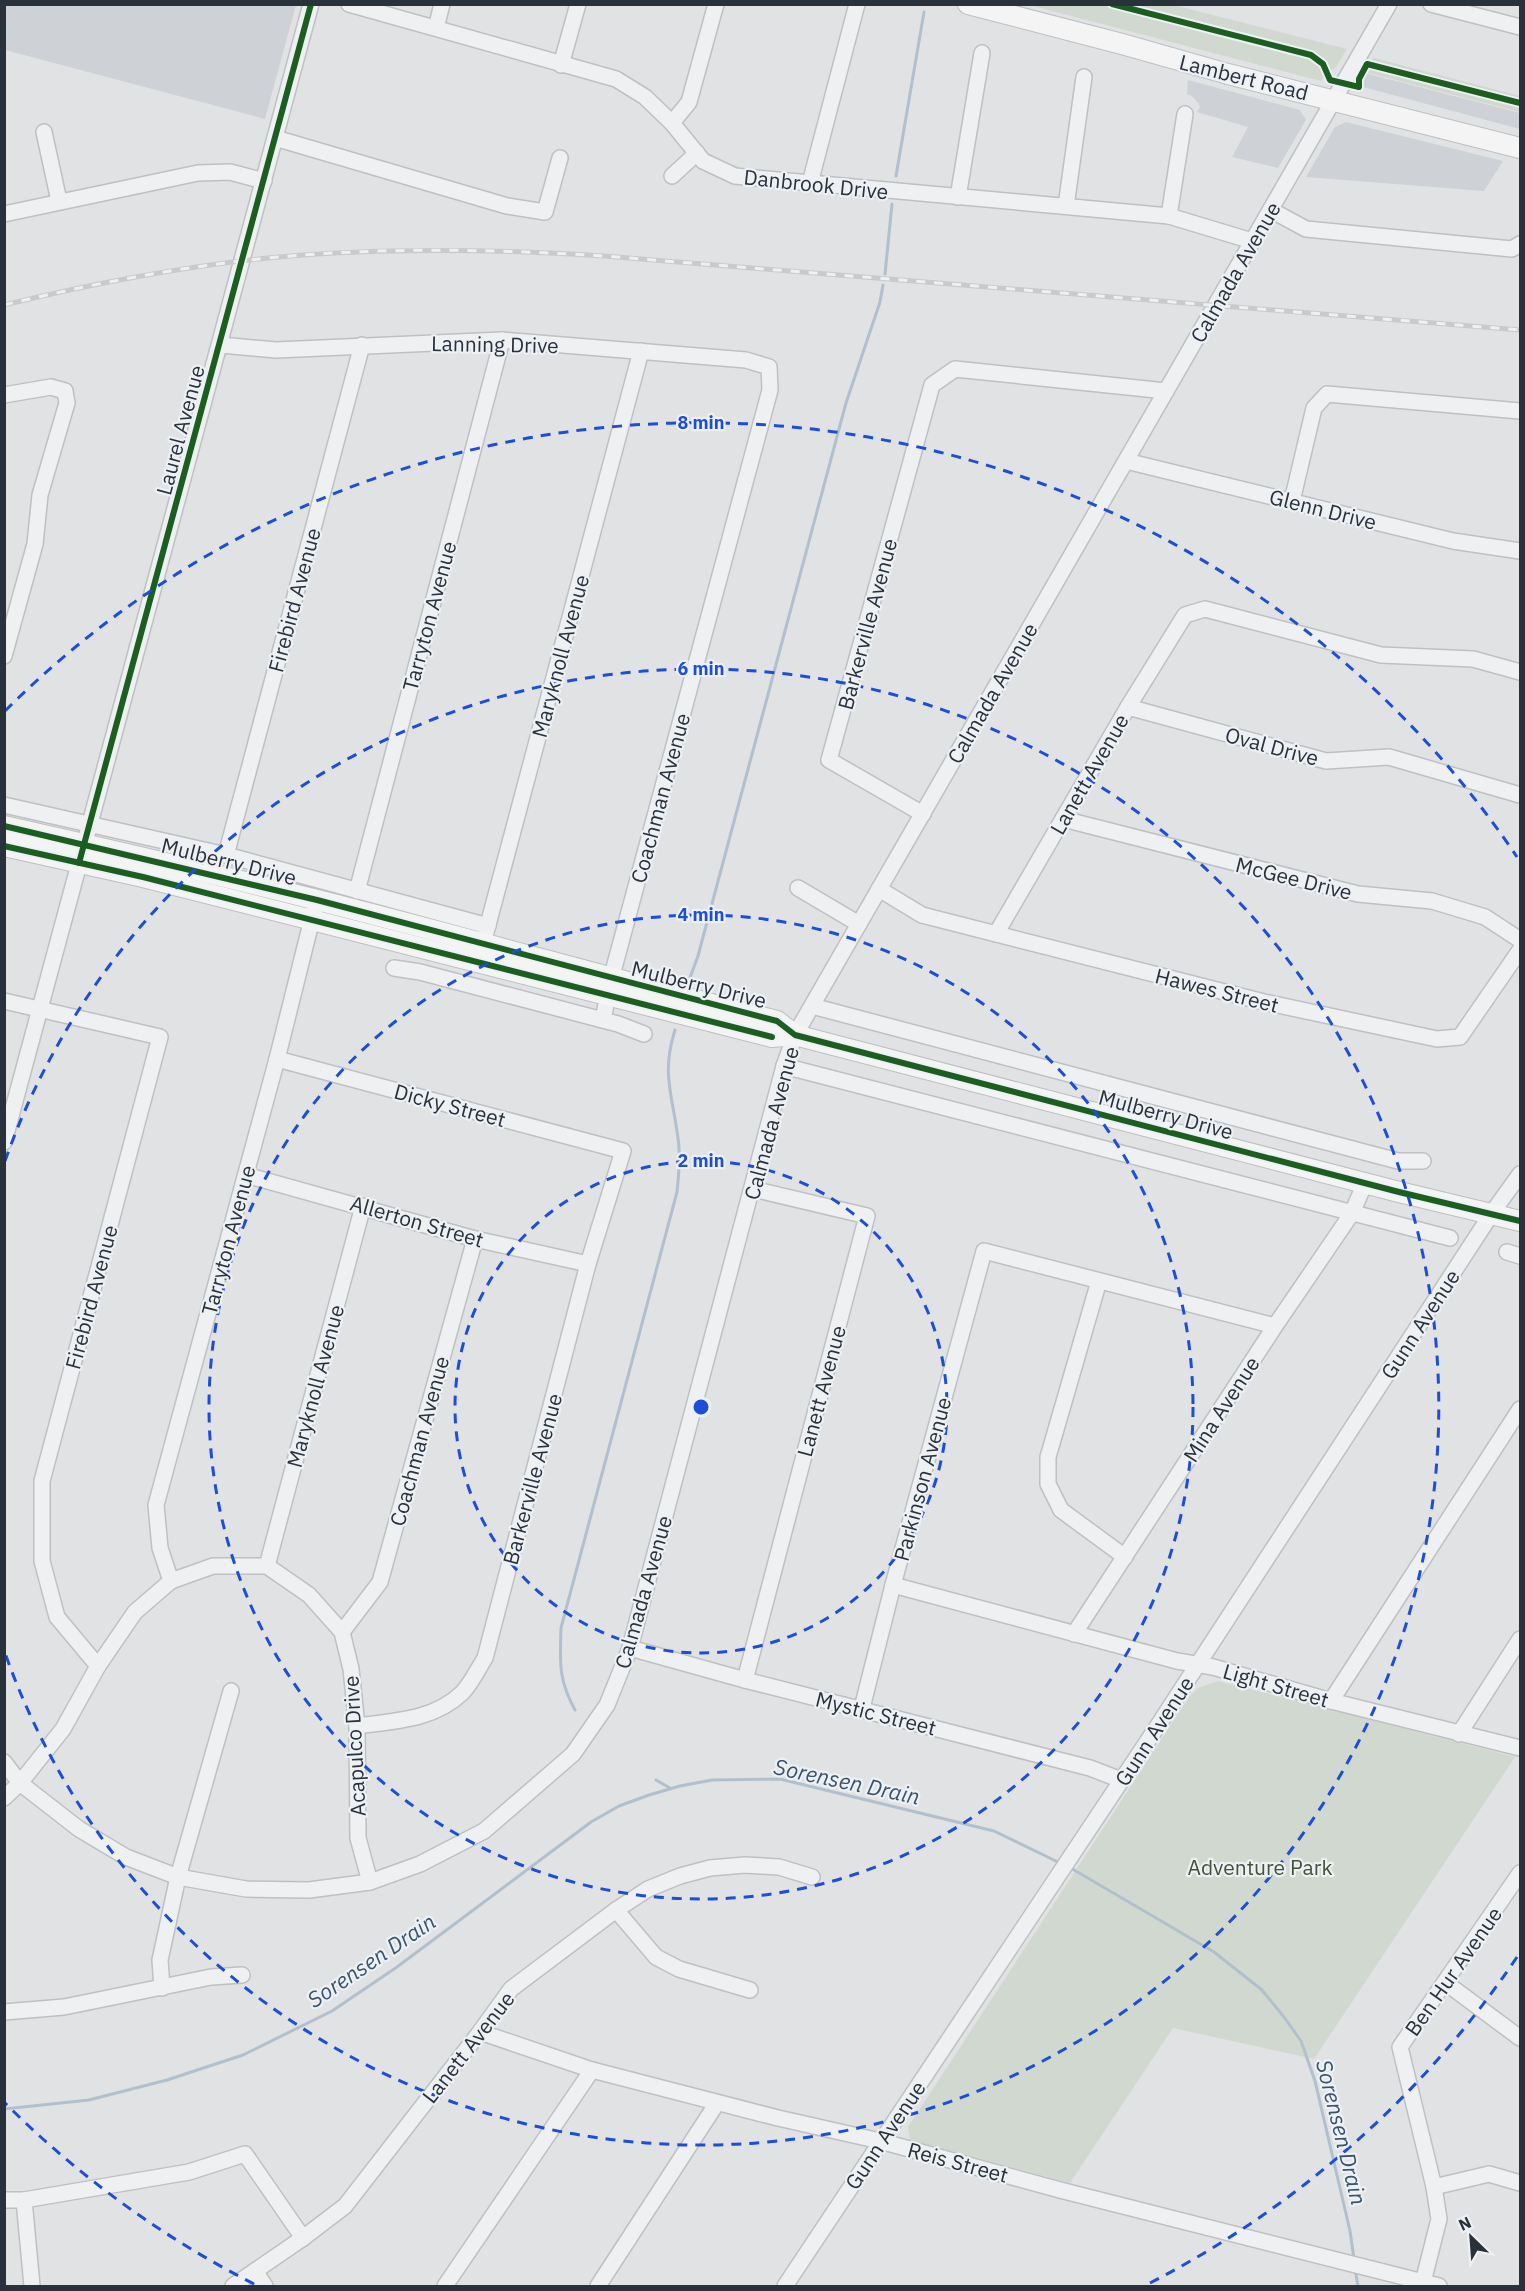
<svg xmlns="http://www.w3.org/2000/svg" width="1525" height="2291" font-family="'IBM Plex Sans',sans-serif">
<rect width="100%" height="100%" fill="#e0e2e4"/>
<g fill="#ced2d7">
<path d="M4,5l1,-1 291,1 -31,114 -260,-69z"/>
<path d="M1365,73l155,40v16l-157,-42 -2,-7z"/>
<path d="M1188,80l112,30 6,10 -28,48 -46,-11 16,-30 -51,-15 3,-5 -2,-4 -6,-7 -5,-2z"/>
<path d="M1346,122l157,39 -19,30 -178,-14 29,-50z"/>
</g>
<g fill="#d1d8d0">
<path d="M1029,5h145l173,44 -11,18 -12,9 -3,5z"/>
<path d="M1374,58l146,38v16l-155,-40z"/>
<path d="M1218,1681l297,76 -201,302 -141,-31 -103,155 -160,-43 -2,-13 281,-430 9,-9z"/>
</g>
<g fill="none" stroke-linecap="round" stroke-linejoin="round">
<g stroke="#b1c0cc" stroke-width="3">
<path d="M896,176l28,-164"/>
<path d="M885,274l7,-70"/>
<path d="M688,983l10,-27 148,-553 34,-101 3,-17"/>
<path d="M575,1710c-17,-31 -15,-48 -14,-82l116,-436c2,-20 4,-40 0,-61 -6,-40 -15,-60 -2,-101"/>
<path d="M656,1780l14,8"/>
<path d="M1069,1867l145,85 48,38 22,27 17,24 14,40 35,150 4,28"/>
<path d="M4,2109l85,-9 78,-20 76,-25 89,-44 65,-44 194,-145 28,-16 30,-11 31,-9 32,-6 68,-1 214,52 66,32"/>
<path d="M1355,2269l3,17"/>
</g>
<g stroke="#bec0c2" stroke-width="18">
<g id="minor">
<path d="M349,4l267,75 29,18 27,26 31,38 32,15 434,40 83,25"/>
<path d="M1431,4l89,23"/>
<path d="M436,28l6,-24"/>
<path d="M561,65l17,-61"/>
<path d="M672,123l17,-21 27,-98"/>
<path d="M44,132l15,69"/>
<path d="M275,138l232,68 38,6 15,-54"/>
<path d="M672,176l25,-23"/>
<path d="M810,183l47,-179"/>
<path d="M958,197l24,-144"/>
<path d="M1066,206l18,-129"/>
<path d="M1271,210l35,19 206,20 8,-5"/>
<path d="M4,214l194,-41 32,-1 34,9"/>
<path d="M1169,216l16,-102"/>
<path d="M221,345l55,5 226,-10 244,20 23,7 1,23 -159,589 -8,41"/>
<path d="M4,395l47,-8 14,4 2,12 -27,92 -5,49 -31,112"/>
<path d="M1126,461l327,80 67,10"/>
<path d="M1292,501l22,-93 13,-14 193,17"/>
<path d="M1128,707l198,54 63,-4 131,38"/>
<path d="M4,805l222,50 262,71"/>
<path d="M923,814l-94,-54 103,-375 23,-16 211,22"/>
<path d="M1063,819l295,75 74,7 53,16 35,23"/>
<path d="M226,855l136,-510"/>
<path d="M798,888l61,36"/>
<path d="M879,889l43,26 342,87 173,37 23,-2 60,-87"/>
<path d="M357,891l145,-551"/>
<path d="M996,934l132,-227 57,-92 20,-6 176,46 92,4 47,13"/>
<path d="M481,951l160,-600"/>
<path d="M394,968l26,4 198,52 26,10"/>
<path d="M4,1001l156,36 -118,444v80l15,56 41,49"/>
<path d="M812,1006l586,155h25"/>
<path d="M277,1059l346,92 -35,113 -103,394c-7,11 -14,26 -23,35 -28,27 -68,28 -105,33"/>
<path d="M784,1066l666,172"/>
<path d="M4,1142l307,-1138"/>
<path d="M246,1175l229,64 113,25"/>
<path d="M1507,1252l13,4"/>
<path d="M1099,1281l-51,176v27l13,26 64,47"/>
<path d="M267,1566l96,-360"/>
<path d="M171,1581l-11,-33 -4,-43 121,-446 37,-148"/>
<path d="M893,1585l284,76 36,6 118,34 189,47"/>
<path d="M342,1632l38,-50 95,-343"/>
<path d="M1074,1634l201,-308 77,-113 13,-30"/>
<path d="M630,1648l115,32 345,88 31,12"/>
<path d="M745,1680l122,-464 -114,-27"/>
<path d="M1331,1701l189,-292"/>
<path d="M862,1708l31,-123 91,-334 291,75"/>
<path d="M1459,1734l61,-95"/>
<path d="M4,1762l16,21 59,46 47,28 52,20 68,12 63,1 61,-8 50,-18 64,-33 89,-77 34,-49 23,-57 154,-582 11,-31 594,-1031"/>
<path d="M4,1798l16,-15 43,-54 35,-63 37,-54 36,-31 42,-15h54l42,29 33,37 9,37 6,57 1,112 12,44"/>
<path d="M616,1910l40,47 23,12 71,21"/>
<path d="M1446,1983l74,55"/>
<path d="M162,1988l-2,-28 18,-83 53,-186"/>
<path d="M4,2012l60,-5 147,-30 31,-2"/>
<path d="M480,2032l112,38 186,48 102,23 180,49 379,96"/>
<path d="M1434,2187l55,-13 31,9"/>
<path d="M4,2200h20l165,-28 56,-18 58,84"/>
<path d="M24,2200l8,86"/>
<path d="M255,2271l10,15"/>
<path d="M1423,2282l16,-63 -5,-32 -34,-140 120,-174"/>
<path d="M233,2286l70,-48 42,-32 135,-174 31,-43 105,-79 32,-21 32,-13 30,-8 35,-3 34,2 33,10"/>
<path d="M445,2286l147,-216"/>
<path d="M598,2286l119,-183"/>
<path d="M785,2286l372,-559 335,-514 28,-39"/>
</g>
</g>
<g stroke="#bdbfc1" stroke-width="22">
<g id="major">
<path d="M968,4l154,40 106,30 292,74"/>
<path d="M4,826c105,24 209,47 313,74 154,39 306,82 460,121l18,14"/>
<path d="M4,846l139,31 629,160 23,-2 604,157 121,29"/>
</g>
</g>
<use href="#minor" stroke="#eff0f1" stroke-width="15"/>
<use href="#major" stroke="#f4f4f5" stroke-width="20"/>
<g stroke="#c8cacb" stroke-width="5">
<path id="rail" d="M4,305c87,-21 175,-38 264,-47 112,-11 224,-9 336,-2l916,74"/>
</g>
<use href="#rail" stroke="#edf0f4" stroke-width="3" stroke-dasharray="9" stroke-linecap="butt"/>
<g stroke="#edf0f4" stroke-width="10">
<g id="cycleway">
<path d="M1112,4l199,51 12,9 7,16 29,7v-8l8,-15 153,39"/>
<path d="M4,826l313,74 460,121 18,14 604,157 121,29"/>
<path d="M4,846l139,31 629,160"/>
<path d="M79,863l232,-859"/>
</g>
</g>
<use href="#cycleway" stroke="#1b5e20" stroke-width="6"/>
</g>
<g fill="none" stroke="#1d4ed8" stroke-width="3" stroke-dasharray="10 8">
<circle cx="701" cy="1407" r="246"/>
<circle cx="701" cy="1407" r="492"/>
<path d="M5 1161A738 738 0 1 1 5 1653"/>
<path d="M1517 1957A984 984 0 0 1 1148 2284M254 2284A984 984 0 0 1 5 2103M5 711A984 984 0 0 1 1517 857"/>
</g>
<g text-anchor="middle" dominant-baseline="central" stroke-width="4.5" stroke-linejoin="round" paint-order="stroke">
<g font-size="21" fill="#29313b" stroke="#edf0f4">
<text transform="translate(1244 77) rotate(14)">Lambert Road</text>
<text transform="translate(816 184) rotate(6)">Danbrook Drive</text>
<text transform="translate(1235 272) rotate(-60)">Calmada Avenue</text>
<text transform="translate(495 344) rotate(1)">Lanning Drive</text>
<text transform="translate(180 430) rotate(-75)">Laurel Avenue</text>
<text transform="translate(1323 509) rotate(14)">Glenn Drive</text>
<text transform="translate(294 600) rotate(-75)">Firebird Avenue</text>
<text transform="translate(429 616) rotate(-75)">Tarryton Avenue</text>
<text transform="translate(867 624) rotate(-75)">Barkerville Avenue</text>
<text transform="translate(560 656) rotate(-75)">Maryknoll Avenue</text>
<text transform="translate(992 693) rotate(-60)">Calmada Avenue</text>
<text transform="translate(1272 746) rotate(15)">Oval Drive</text>
<text transform="translate(1089 774) rotate(-60)">Lanett Avenue</text>
<text transform="translate(660 798) rotate(-75)">Coachman Avenue</text>
<text transform="translate(229 861) rotate(14)">Mulberry Drive</text>
<text transform="translate(1294 878) rotate(14)">McGee Drive</text>
<text transform="translate(699 984) rotate(14)">Mulberry Drive</text>
<text transform="translate(1217 990) rotate(14)">Hawes Street</text>
<text transform="translate(450 1105) rotate(15)">Dicky Street</text>
<text transform="translate(1166 1114) rotate(15)">Mulberry Drive</text>
<text transform="translate(771 1123) rotate(-75)">Calmada Avenue</text>
<text transform="translate(417 1221) rotate(16)">Allerton Street</text>
<text transform="translate(228 1240) rotate(-75)">Tarryton Avenue</text>
<text transform="translate(91 1297) rotate(-75)">Firebird Avenue</text>
<text transform="translate(1420 1324) rotate(-57)">Gunn Avenue</text>
<text transform="translate(315 1386) rotate(-75)">Maryknoll Avenue</text>
<text transform="translate(821 1391) rotate(-75)">Lanett Avenue</text>
<text transform="translate(1221 1409) rotate(-57)">Mina Avenue</text>
<text transform="translate(419 1441) rotate(-75)">Coachman Avenue</text>
<text transform="translate(532 1479) rotate(-75)">Barkerville Avenue</text>
<text transform="translate(922 1479) rotate(-75)">Parkinson Avenue</text>
<text transform="translate(643 1592) rotate(-74)">Calmada Avenue</text>
<text transform="translate(1276 1685) rotate(16)">Light Street</text>
<text transform="translate(876 1713) rotate(14)">Mystic Street</text>
<text transform="translate(1154 1731) rotate(-57)">Gunn Avenue</text>
<text transform="translate(354 1746) rotate(-93)">Acapulco Drive</text>
<text transform="translate(1453 1971) rotate(-55)">Ben Hur Avenue</text>
<text transform="translate(468 2047) rotate(-52)">Lanett Avenue</text>
<text transform="translate(885 2135) rotate(-56)">Gunn Avenue</text>
<text transform="translate(958 2162) rotate(15)">Reis Street</text>
</g>
<g font-size="21" fill="#405538" stroke="#edf0f4">
<text x="1260" y="1867">Adventure Park</text>
</g>
<g font-size="22" font-style="italic" fill="#38536a" stroke="#edf0f4">
<text transform="translate(847 1781) rotate(12)">Sorensen Drain</text>
<text transform="translate(371 1960) rotate(-34)">Sorensen Drain</text>
<text transform="translate(1342 2132) rotate(76)">Sorensen Drain</text>
</g>
</g>
<circle cx="701" cy="1407" r="9" fill="#1d4ed8" stroke="#edf0f4" stroke-width="3"/>
<g font-size="18" text-anchor="middle" font-weight="bold" fill="#1d4ed8" stroke="#edf0f4" stroke-width="4.5" stroke-linejoin="round" paint-order="stroke">
<text x="701" y="429">8 min</text>
<text x="701" y="675">6 min</text>
<text x="701" y="921">4 min</text>
<text x="701" y="1167">2 min</text>
</g>
<rect width="1525" height="2291" fill="none" stroke="#29313b" stroke-width="12"/>
<g transform="translate(1471 2237) rotate(335)" stroke="#edf0f4" stroke-width="4.5" paint-order="stroke">
<path d="M0-4.5L10 22L0 15L-10 22Z" fill="#29313b"/>
<text y="-9" font-size="16" font-weight="bold" text-anchor="middle" fill="#29313b">N</text>
</g>
</svg>
